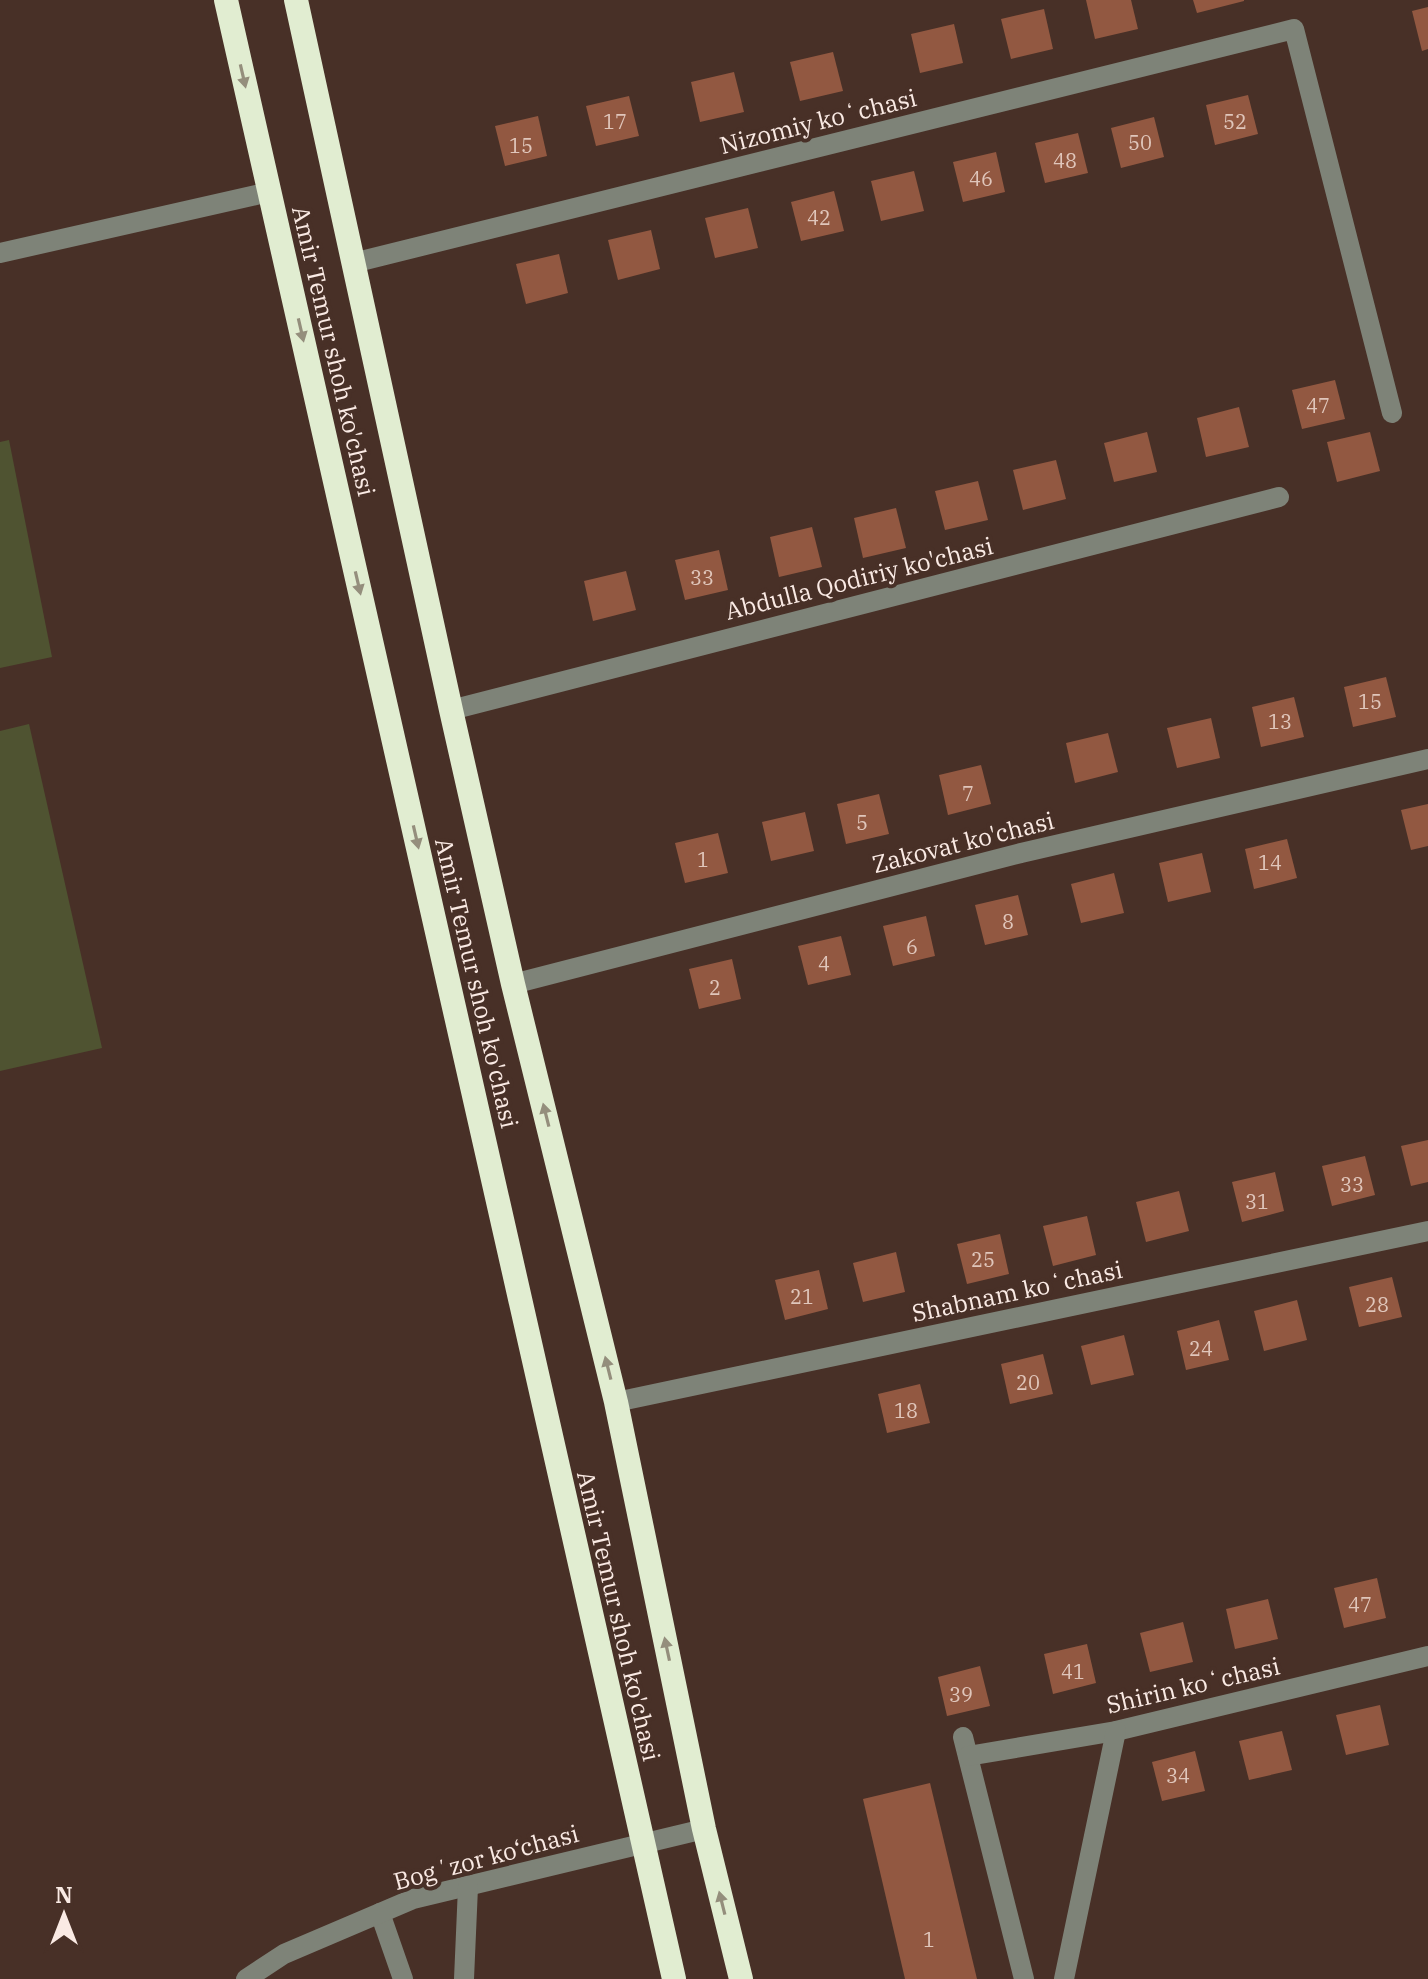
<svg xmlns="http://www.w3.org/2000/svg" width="1428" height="1979" font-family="'IBM Plex Serif',serif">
<rect width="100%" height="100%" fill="#483027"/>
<g fill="#4f5331">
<path d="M9,440l43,217 -52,11v-226z"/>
<path d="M29,724l73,324 -102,23v-340z"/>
</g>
<g fill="#925841">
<path d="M1086,0h45l7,29 -43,10z"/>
<path d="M1193,0h51v1l-47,12z"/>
<path d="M1428,7v42l-6,2 -10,-40z"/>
<path d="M1044,9l9,40 -42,10 -10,-40z"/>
<path d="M954,24l9,39 -43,10 -9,-39z"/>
<path d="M833,52l10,39 -43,10 -10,-39z"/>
<path d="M734,72l10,40 -44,10 -9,-40z"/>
<path d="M1248,95l10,39 -43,11 -9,-40z"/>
<path d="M629,96l10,40 -43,10 -10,-40z"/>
<path d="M538,116l9,40 -42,10 -10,-40z"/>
<path d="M1154,117l10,40 -43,11 -10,-40z"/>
<path d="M1078,133l10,40 -43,10 -10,-40z"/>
<path d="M996,152l9,40 -42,10 -10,-40z"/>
<path d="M914,171l10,40 -43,10 -10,-40z"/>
<path d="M834,191l10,40 -43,10 -10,-39z"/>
<path d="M748,208l10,40 -43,10 -10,-40z"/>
<path d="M651,230l9,39 -42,11 -10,-40z"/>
<path d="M559,254l9,39 -42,11 -10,-40z"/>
<path d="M1335,380l10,39 -43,10 -10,-39z"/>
<path d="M1239,407l10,40 -43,10 -9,-39z"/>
<path d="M1147,432l10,40 -43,10 -10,-39z"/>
<path d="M1370,432l10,39 -43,11 -10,-40z"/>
<path d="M1056,460l10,39 -43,11 -10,-40z"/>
<path d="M978,481l10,39 -43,10 -10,-39z"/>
<path d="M896,508l10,40 -43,10 -9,-40z"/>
<path d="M812,527l10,40 -43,10 -9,-40z"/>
<path d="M719,550l9,40 -43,10 -10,-40z"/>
<path d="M626,571l10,39 -43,11 -9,-40z"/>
<path d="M1386,677l10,40 -43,10 -9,-40z"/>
<path d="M1294,697l10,40 -43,10 -9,-40z"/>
<path d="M1211,718l9,40 -43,10 -10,-40z"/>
<path d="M1108,733l10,39 -43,11 -9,-40z"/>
<path d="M981,765l10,39 -43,11 -9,-40z"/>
<path d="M879,794l10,40 -43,10 -9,-40z"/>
<path d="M1428,804v42l-17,4 -10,-40z"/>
<path d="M805,812l9,39 -43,10 -9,-39z"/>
<path d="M718,833l10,40 -43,10 -10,-40z"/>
<path d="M1287,839l10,39 -43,11 -9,-40z"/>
<path d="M1202,853l9,39 -43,10 -9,-39z"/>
<path d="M1114,873l10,40 -43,10 -10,-39z"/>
<path d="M1018,895l10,40 -43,10 -10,-40z"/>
<path d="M926,916l9,40 -42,10 -10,-40z"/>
<path d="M841,936l10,39 -43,10 -10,-39z"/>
<path d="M732,959l9,40 -42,10 -10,-40z"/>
<path d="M1428,1140v42l-17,4 -10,-40z"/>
<path d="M1365,1156l10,39 -43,11 -10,-40z"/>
<path d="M1275,1172l9,39 -42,11 -10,-40z"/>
<path d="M1179,1191l10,40 -43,11 -10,-40z"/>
<path d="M1087,1216l9,39 -43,11 -10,-40z"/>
<path d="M1000,1234l9,40 -42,10 -10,-40z"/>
<path d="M896,1252l9,40 -42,10 -10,-39z"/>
<path d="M819,1270l9,39 -43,11 -10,-40z"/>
<path d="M1392,1277l10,40 -43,10 -10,-40z"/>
<path d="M1297,1300l10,40 -43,11 -10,-40z"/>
<path d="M1219,1320l10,40 -43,10 -9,-39z"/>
<path d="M1124,1335l10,40 -43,10 -10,-39z"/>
<path d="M1043,1354l10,40 -43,10 -9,-40z"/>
<path d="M920,1384l10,39 -43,10 -9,-39z"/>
<path d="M1377,1578l9,40 -42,10 -10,-40z"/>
<path d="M1268,1599l10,40 -43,10 -9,-40z"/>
<path d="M1183,1622l10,40 -43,10 -10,-39z"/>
<path d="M1087,1644l9,39 -43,11 -9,-40z"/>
<path d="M980,1666l10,40 -43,10 -9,-39z"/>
<path d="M1380,1705l9,40 -43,10 -10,-40z"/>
<path d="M1282,1731l10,39 -43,10 -10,-39z"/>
<path d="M1195,1751l10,40 -43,10 -10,-39z"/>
<path d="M930,1783l47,196h-72l-42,-180z"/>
</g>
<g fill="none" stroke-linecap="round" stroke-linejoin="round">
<g stroke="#7e8378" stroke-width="20">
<path d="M0,253l269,-61"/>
<path d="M353,263l941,-234 98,384"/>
<path d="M451,710l828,-213"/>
<path d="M513,984l508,-131 407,-94"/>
<path d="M616,1402l812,-171"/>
<path d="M963,1737l61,242"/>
<path d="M968,1756l148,-25 312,-75"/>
<path d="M380,1913l23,66"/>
<path d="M246,1979l38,-25 129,-55 291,-70"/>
<path d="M464,1979l4,-92"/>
<path d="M1064,1979l52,-248"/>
</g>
<g stroke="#e1edd1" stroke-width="24">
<path d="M226,0l448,1979"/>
<path d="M296,0l155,710 62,274 103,418 88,427 37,150"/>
</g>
</g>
<defs><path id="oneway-solid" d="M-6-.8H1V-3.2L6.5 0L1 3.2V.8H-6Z" transform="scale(2)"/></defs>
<g fill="#948e7c">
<use href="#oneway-solid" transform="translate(243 76) rotate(77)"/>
<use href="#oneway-solid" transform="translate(301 330) rotate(77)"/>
<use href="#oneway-solid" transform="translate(358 583) rotate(77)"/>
<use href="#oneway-solid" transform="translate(416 837) rotate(77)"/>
<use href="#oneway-solid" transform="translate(546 1115) rotate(-104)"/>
<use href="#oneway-solid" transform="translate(608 1368) rotate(-104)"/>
<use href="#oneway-solid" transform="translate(667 1649) rotate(-102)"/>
<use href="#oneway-solid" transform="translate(722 1903) rotate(-104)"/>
</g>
<g text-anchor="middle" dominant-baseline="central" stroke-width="8" stroke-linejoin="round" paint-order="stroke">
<g font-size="20" fill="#e0c6bb">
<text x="615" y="121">17</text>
<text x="1235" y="121">52</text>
<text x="1140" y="142">50</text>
<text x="521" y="145">15</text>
<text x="1065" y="160">48</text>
<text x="981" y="178">46</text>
<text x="819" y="217">42</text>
<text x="1318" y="405">47</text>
<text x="702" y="577">33</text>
<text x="1370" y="701">15</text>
<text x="1280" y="721">13</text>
<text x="968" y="793">7</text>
<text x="862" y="822">5</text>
<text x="703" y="859">1</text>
<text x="1270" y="862">14</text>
<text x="1008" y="921">8</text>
<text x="912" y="946">6</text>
<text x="824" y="963">4</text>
<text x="715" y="987">2</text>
<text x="1352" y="1184">33</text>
<text x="1257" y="1201">31</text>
<text x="983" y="1259">25</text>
<text x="802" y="1296">21</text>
<text x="1377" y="1304">28</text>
<text x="1201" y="1348">24</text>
<text x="1028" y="1382">20</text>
<text x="906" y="1410">18</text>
<text x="1360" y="1604">47</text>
<text x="1073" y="1671">41</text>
<text x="961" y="1694">39</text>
<text x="1178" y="1775">34</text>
<text x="929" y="1939">1</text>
</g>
<g font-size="24" fill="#faeae4" stroke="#483027">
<text transform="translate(818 121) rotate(-14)">Nizomiy koʻchasi</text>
<text transform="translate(334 351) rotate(77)">Amir Temur shoh ko'chasi</text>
<text transform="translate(859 578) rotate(-14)">Abdulla Qodiriy ko'chasi</text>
<text transform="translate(963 842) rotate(-14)">Zakovat ko'chasi</text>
<text transform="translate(477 983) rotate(77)">Amir Temur shoh ko'chasi</text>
<text transform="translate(1017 1291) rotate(-12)">Shabnam koʻchasi</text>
<text transform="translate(619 1616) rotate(77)">Amir Temur shoh ko'chasi</text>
<text transform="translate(1193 1685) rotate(-13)">Shirin koʻchasi</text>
<text transform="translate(486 1857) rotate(-15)">Bogʼzor ko‘chasi</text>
</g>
</g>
<g transform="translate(64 1915)" stroke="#483027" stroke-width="6" paint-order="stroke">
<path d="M0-6L14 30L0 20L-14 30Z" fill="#faeae4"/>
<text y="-12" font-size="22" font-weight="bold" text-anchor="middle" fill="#faeae4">N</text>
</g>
</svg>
